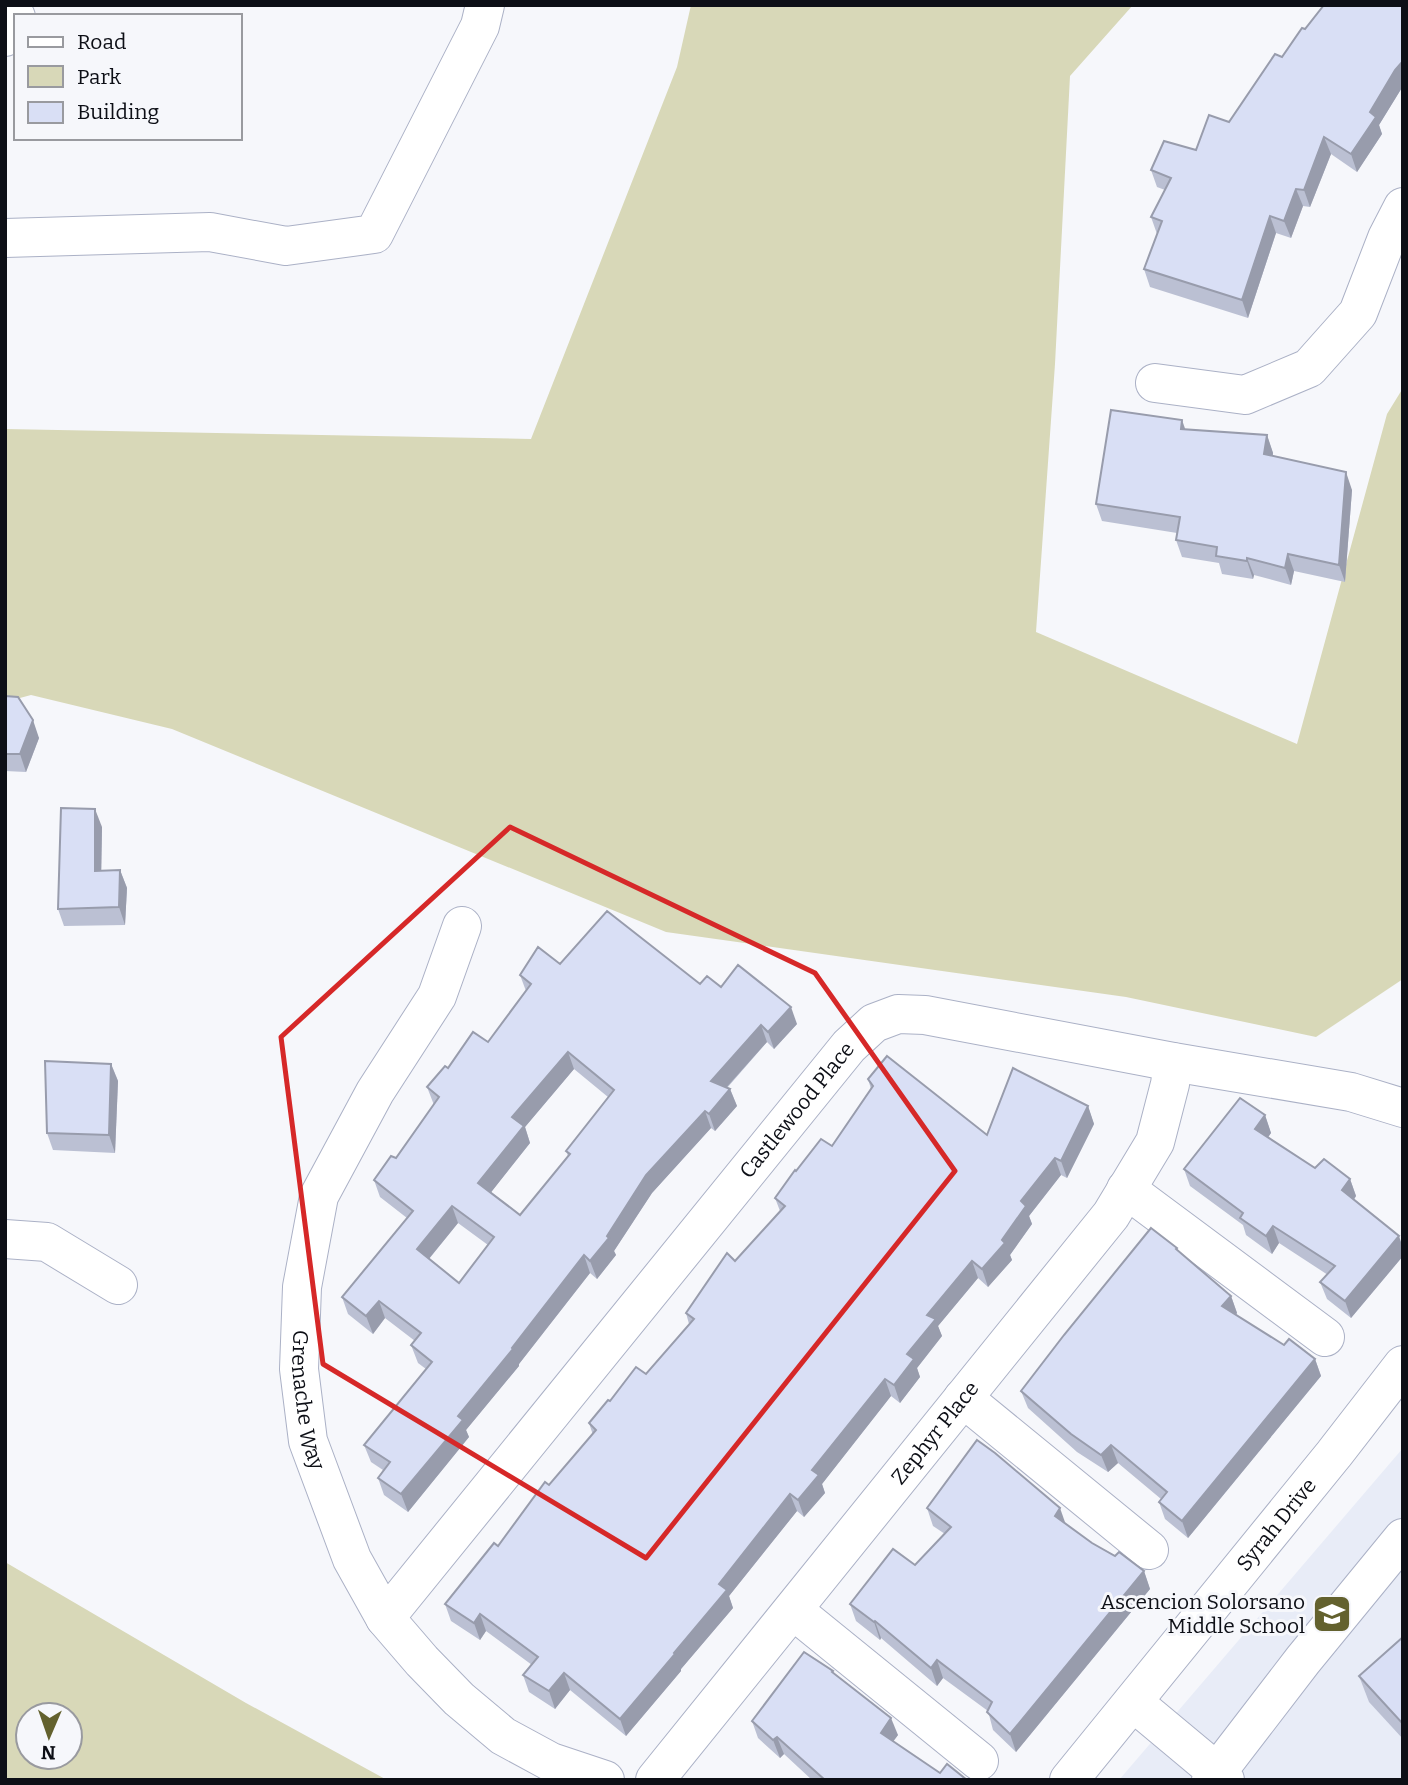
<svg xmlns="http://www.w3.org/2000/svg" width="1408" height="1785" font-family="Bitter,serif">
<rect width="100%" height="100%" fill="#f6f7fb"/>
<path fill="#e8ecf7" d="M1403,1448v332h-284z"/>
<g fill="#d8d8b8" fill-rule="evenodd">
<path d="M691,5h442l-63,71 -15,288 -19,268 261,112 90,-330 16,-26v591l-87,58 -190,-40 -460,-65 -494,-203 -141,-34 -26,7v-273l526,10 146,-372z"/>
<path d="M5,1562l241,141 141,77h-382zM28,1715h42v42h-42z"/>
</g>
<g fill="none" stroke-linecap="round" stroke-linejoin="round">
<g stroke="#abb1c6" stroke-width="40">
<g id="minor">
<path d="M5,37l11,-20"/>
<path d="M5,238l205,-6 76,14 88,-12 106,-208 5,-21"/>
<path d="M1155,383l90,12 64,-27 49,-55 29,-75 16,-31"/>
<path id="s1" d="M462,926l-25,70 -62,96 -56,104 -17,91 -3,82 9,72 44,118 33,59 37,43 37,38 44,37 48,26 54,18"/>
<path d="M1126,1189l199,148"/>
<path d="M5,1239l42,3 71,43"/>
<path d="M963,1398l186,152"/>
<path d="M793,1610l186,151"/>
<path id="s2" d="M385,1618l464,-572 25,-23 24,-9 27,1 248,47 178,30 52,16"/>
<path d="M1133,1702l84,70 -6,8"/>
<path id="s3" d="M655,1780l456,-565 44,-73 15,-58 3,-22"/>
<path id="s4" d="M1069,1780l265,-326 69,-89"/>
<path d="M1225,1780l-8,-8 86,-112 100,-122"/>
</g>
</g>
<use href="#minor" stroke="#fff" stroke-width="38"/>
</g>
<g fill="#bbc0d3" fill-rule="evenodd">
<path d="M1403,5v81l-24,39 3,9 -25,38 -26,-18 -21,53 -7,-1 -12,32 -15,-5 -28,85 -98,-31 -6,-18 13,-35 -6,-17 14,-27 -8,-3 -6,-17 45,-20 33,-28 76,-93z"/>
<path d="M1186,429l81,6 6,18v3l79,34 -7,92 -51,-11 -3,14 -37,-10 -1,4 -31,-5 -3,-11 -37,-6 -6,-17 1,-7 -75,-12 -6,-17z"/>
<path d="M5,696l34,42 -13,34 -21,-1z"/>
<path d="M102,827l-1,43h19l7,18 -2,37 -61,1 -6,-17z"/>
<path d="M560,964l161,23 76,37 -23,25 -7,-7 -40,46 3,1 7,17 -22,25 -4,-3 -59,65 -38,58 2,4 -19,24 -7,-6 -71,91v2l-53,64 3,7 -61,75 -24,-17 -6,-17 5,-8 -12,-8 -7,-17 62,-76 -8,-6 -7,-18 4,-4 -30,-23 -12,16 -25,-20 -6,-17 65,-79 -27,-21 -6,-17 22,-22 38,-53 -7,-18 21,-19 40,-26 38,-51 -6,-16zM574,1069l34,28 -42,54 2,5 -48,59 -29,-23 39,-49 -5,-16zM458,1223l30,22 -29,38 -30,-24z"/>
<path d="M111,1064l7,17 -3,72 -62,-3 -6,-17z"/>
<path d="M868,1079l119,56 101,-29 6,18 -27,54 -6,-3 -32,41 3,8 -22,31 2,5 -24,27 -10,-9 -40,48 4,10 -25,32 3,9 -20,26 -9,-7 -69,88 3,9 -21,24 -7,-6 -68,85 4,12 -52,61v2l-55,65 -56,-46 -15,19 -26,-17 -6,-17 9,-10 -46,-34 -6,9 -29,-19 -6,-17 53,-58 95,-111 -4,-12 21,-22 36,-27 43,-50 -3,-11 49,-52 45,-50 -5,-13 21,-27 36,-25 39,-57z"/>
<path d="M1265,1115l6,18 -3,4 47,31 35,11 6,17 -2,4 49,48v8l-52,62 -24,-19 -7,-17 8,-7 -49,-32 -7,11 -26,-19 -3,-10 -53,-39 -6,-17z"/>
<path d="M1177,1248l2,4 52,44 6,17 -1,2 48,30 31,14 6,17 -133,162 -23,-19 -6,-17 2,-3 -43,-36 -10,9 -31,-20 -49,-44 -7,-17z"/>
<path d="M927,1508l138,15 27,20 52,28 6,18 -134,163 -23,-22 -5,-19 -45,-33 -6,8 -56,-48 -1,2 -24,-19 -6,-17 65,-39 30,-31 -12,-8z"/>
<path d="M1403,1637v102l-34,-37 -10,-26z"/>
<path d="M833,1671l1,3 64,61 -5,6 47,32 27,7h-155l-28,-26 -4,4 -22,-20 -6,-17z"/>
</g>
<g fill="#989cac">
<path d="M1403,61v25l-24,39 3,9 -25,38 -6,-18 19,-42 25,-42z"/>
<path d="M1324,137l7,17 -21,53 -6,-17z"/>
<path d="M1296,189l7,17 -12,32 -7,-17z"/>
<path d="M1270,216l6,17 -28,85 -6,-18z"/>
<path d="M1182,420l6,17 -7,-8z"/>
<path d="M1267,435l6,18 -3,19 -6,-18z"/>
<path d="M1346,472l6,18 -7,92 -6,-17z"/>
<path d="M1288,554l6,17 -3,14 -6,-17z"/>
<path d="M1247,558l7,17 -1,4 -6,-18z"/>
<path d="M33,720l6,18 -13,34 -6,-18z"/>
<path d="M95,809l7,18 -1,61 -6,-17z"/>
<path d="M120,870l7,18 -2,37 -6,-18z"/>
<path d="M791,1007l6,17 -23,25 -6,-17z"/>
<path d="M761,1025l6,17 -50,56 -6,-17z"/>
<path d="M568,1052l6,17 -49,58 5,16 -45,57 -7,-17 34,-66z"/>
<path d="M111,1064l7,17 -3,72 -6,-18z"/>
<path d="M730,1089l7,17 -22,25 -6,-17z"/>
<path d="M1088,1106l6,18 -27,54 -6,-17z"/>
<path d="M705,1111l6,17 -59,65 -38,58 2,4 -19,24 -7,-18 56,-86z"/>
<path d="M1265,1115l6,18 -9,13 -7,-17z"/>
<path d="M1055,1158l6,17 -32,41 3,8 -22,31 2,5 -24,27 -6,-18 20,-29 19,-39z"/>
<path d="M1350,1179l6,17 -8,11 -6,-17z"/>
<path d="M452,1206l6,17 -35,43 -6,-17z"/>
<path d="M1273,1226l6,17 -7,11 -6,-18z"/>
<path d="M1399,1236l4,12v8l-52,62 -6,-17z"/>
<path d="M584,1255l6,18 -71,91v2l-53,64 3,7 -61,75 -7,-18 57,-78z"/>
<path d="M972,1261l6,17 -40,48 4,10 -25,32 3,9 -20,26 -6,-18 13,-31 20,-39z"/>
<path d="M1231,1296l6,17 -9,10 -6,-17z"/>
<path d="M379,1301l6,17 -12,16 -7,-18z"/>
<path d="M1315,1359l6,17 -133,162 -6,-17z"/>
<path d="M885,1379l6,17 -69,88 3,9 -21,24 -6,-17 14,-30z"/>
<path d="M1111,1445l7,18 -10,9 -7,-17z"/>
<path d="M790,1494l7,17 -68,85 4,12 -52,61v2l-55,65 -6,-17 54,-66 45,-69z"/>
<path d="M1060,1508l6,17 -11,-9z"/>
<path d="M1144,1571l6,18 -134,163 -6,-18z"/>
<path d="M480,1614l6,17 -6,9 -6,-17z"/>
<path d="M875,1621l6,17 -1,2 -6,-18z"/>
<path d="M937,1660l6,18 -6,8 -6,-18z"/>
<path d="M564,1673l6,17 -15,19 -6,-18z"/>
<path d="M891,1718l7,17 -11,15 -6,-17z"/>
<path d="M777,1737l7,17 -4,4 -7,-18z"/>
</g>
<g fill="#d9dff5" stroke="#989cac" stroke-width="2" fill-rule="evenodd">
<path d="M1324,5h79v56l-8,9 -25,42 6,5 -25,37 -27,-17 -20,53 -8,-1 -12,32 -14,-5 -28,84 -98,-31 18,-48 -11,-4 20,-39 -20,-8 13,-29 32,9 13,-35 20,7 46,-68 7,3 20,-29 3,1z"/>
<path d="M1111,410l71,10 -1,9 86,6 -3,19 82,18 -7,93 -51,-11 -3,14 -38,-10v3l-31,-5 1,-9 -41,-7 4,-23 -84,-13z"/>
<path d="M5,696l13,1 15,23 -13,34h-15z"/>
<path d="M61,808l34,1v62l25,-1 -1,37 -61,2z"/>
<path d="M607,911l93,73 7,-8 14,11 17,-22 53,42 -23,25 -7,-7 -50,56 19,8 -21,25 -4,-3 -59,64 -39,61 2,2 -19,23 -6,-6 -72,93 1,1 -55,67 5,4 -62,74 -23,-16 12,-16 -26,-17 68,-83 -21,-17 10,-12 -42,-32 -13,15 -24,-19 71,-86 -39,-31 17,-24 5,2 43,-61 -12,-10 18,-21 3,2 25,-36 15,10 43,-58 -11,-9 18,-28 22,17zM568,1052l46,38 -48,61 4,3 -50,61 -42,-32 46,-57 -12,-9zM452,1206l42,31 -35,46 -42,-34z"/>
<path d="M887,1056l100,79 26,-67 75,38 -27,55 -6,-3 -34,43 5,5 -24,34 3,3 -23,26 -10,-8 -45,54 9,4 -29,35 7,5 -20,26 -9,-6 -73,91 7,5 -21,25 -8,-6 -71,90 8,6 -53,63 1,1 -55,65 -56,-46 -15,18 -26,-16 15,-18 -58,-43 -6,9 -29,-19 49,-61 4,3 47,-64 4,3 47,-55 -7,-7 19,-23 2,1 26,-34 10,7 48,-55 -8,-6 41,-60 8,8 50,-55 -10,-8 20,-28 1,1 25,-32 11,7 41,-60 -5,-7z"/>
<path d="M45,1061l66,3 -2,71 -62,-2z"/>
<path d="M1240,1098l25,17 -10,14 60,39 9,-9 26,20 -8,11 57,46 -54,65 -25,-19 15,-16 -62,-40 -7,10 -26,-18 3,-5 -59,-44z"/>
<path d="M1151,1228l26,20 -1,1 55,47 -9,10 62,39 5,-6 26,20 -133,162 -23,-19 8,-10 -56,-47 -10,10 -30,-21 -50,-43 43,-56z"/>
<path d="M977,1440l18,13 65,55 -5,8 37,27 23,13 4,-4 25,19 -134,163 -23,-22 5,-10 -55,-42 -6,8 -56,-47 -1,1 -24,-18 43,-55 22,16 36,-38 -24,-19z"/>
<path d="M1403,1637v87l-44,-48z"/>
<path d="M804,1652l29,19 -1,1 59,46 -10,15 59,40 7,-9 20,16h-142l-48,-43 -4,3 -21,-19z"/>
</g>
<path fill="none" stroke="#d62828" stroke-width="5" stroke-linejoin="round" d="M510,827l305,146 140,198 -309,387 -323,-194 -42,-327z"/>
<defs>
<g id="school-square" transform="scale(2.0125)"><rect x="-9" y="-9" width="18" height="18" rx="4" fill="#63612e" stroke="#f6f7fb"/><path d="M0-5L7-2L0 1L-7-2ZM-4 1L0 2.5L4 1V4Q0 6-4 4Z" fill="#fff"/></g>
</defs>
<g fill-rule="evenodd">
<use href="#school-square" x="1332" y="1614"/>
</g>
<g text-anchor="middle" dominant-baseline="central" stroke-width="6" stroke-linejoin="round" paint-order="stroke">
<g font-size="21" fill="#0d0f16" stroke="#f6f7fb">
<text stroke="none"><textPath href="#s2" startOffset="654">Castlewood Place</textPath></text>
<text stroke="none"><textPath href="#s1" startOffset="513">Grenache Way</textPath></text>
<text stroke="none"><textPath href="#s3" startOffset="446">Zephyr Place</textPath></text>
<text stroke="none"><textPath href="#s4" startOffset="329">Syrah Drive</textPath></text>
</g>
<g font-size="21" fill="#0d0f16" stroke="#f6f7fb" text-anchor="end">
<text x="1305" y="1602">Ascencion Solorsano<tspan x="1305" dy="24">Middle School</tspan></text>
</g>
</g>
<rect width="1408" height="1785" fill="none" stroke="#0d0f16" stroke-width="14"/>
<rect x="14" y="14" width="228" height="126" fill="#f6f7fb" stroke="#999a9f" stroke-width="2"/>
<rect x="28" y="37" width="35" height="10" fill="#ffffff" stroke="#999a9f" stroke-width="2"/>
<text x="77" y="49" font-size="21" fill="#0d0f16">Road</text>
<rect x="28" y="66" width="35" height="21" fill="#d8d8b8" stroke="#999a9f" stroke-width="2"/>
<text x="77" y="84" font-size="21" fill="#0d0f16">Park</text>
<rect x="28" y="102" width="35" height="21" fill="#d9dff5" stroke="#999a9f" stroke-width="2"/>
<text x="77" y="119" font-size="21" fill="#0d0f16">Building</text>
<g transform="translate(49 1736) rotate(182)"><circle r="33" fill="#f6f7fb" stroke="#999a9f" stroke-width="2"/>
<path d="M0-5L12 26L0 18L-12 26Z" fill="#63612e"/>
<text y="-10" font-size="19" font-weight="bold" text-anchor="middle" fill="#0d0f16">N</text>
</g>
</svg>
